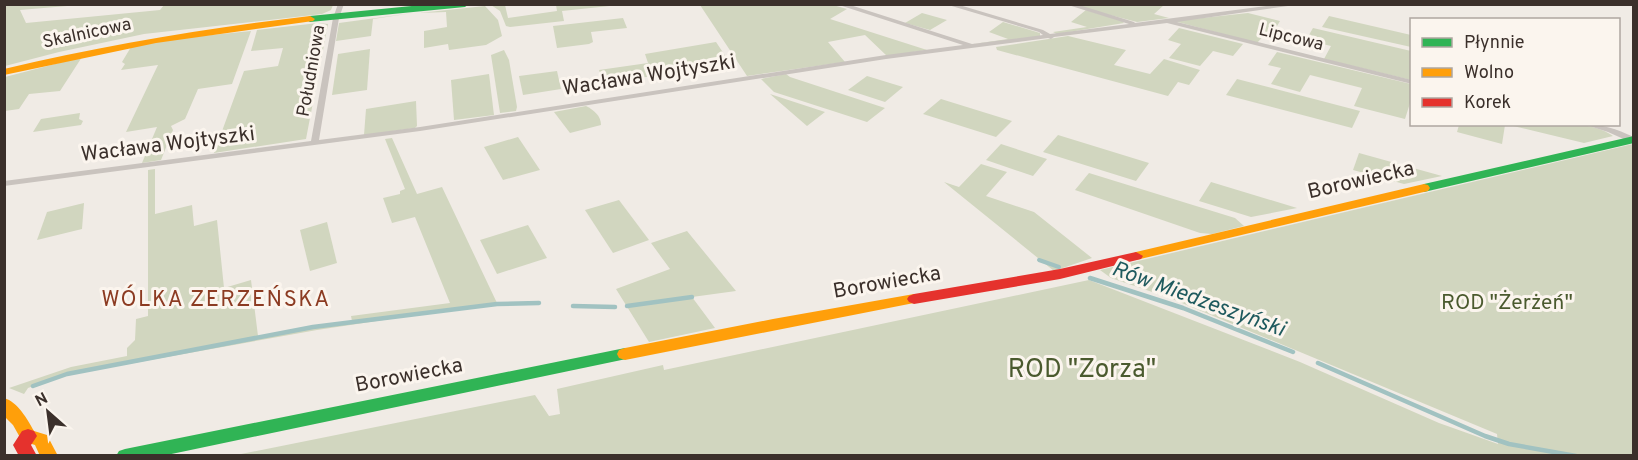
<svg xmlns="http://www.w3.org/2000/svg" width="1638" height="460" font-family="Overpass,sans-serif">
<rect width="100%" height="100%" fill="#f0ebe5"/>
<g fill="#d1d6bf">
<path d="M5,4l74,1 -59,5 6,13 134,-13 4,-5h169l-2,5 -9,4 -178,20 -85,18 -54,14z"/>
<path d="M491,5h20h-6l3,13 49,-7 -1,-6h63l-57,6 2,10 -54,6 -4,-1 -6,-15z"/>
<path d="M700,5h133l14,4 -17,10 97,31 -40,6 -22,-21 -37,7 17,20 -98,14z"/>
<path d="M1071,5h93l-10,9 15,4 -32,4z"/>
<path d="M485,6l13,14 4,16 -16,9 -37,5 -1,-6 -24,4v-17l23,-4 -1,-15 -27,1z"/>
<path d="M1086,10l36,11 2,2 -67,11 -4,-2 34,-5 -16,-5z"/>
<path d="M413,13l-40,6 -2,17 -35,5 3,-18z"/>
<path d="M922,13l25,7 -17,10 -25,-7z"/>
<path d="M1248,13l32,8 -7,12 -6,-1 -10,11 -83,-22z"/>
<path d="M1329,16l82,19v12l-89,-20z"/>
<path d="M623,18l4,10 -36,4 2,10 -4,2 -32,4 -4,-22z"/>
<path d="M1003,22l37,11v4l-67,7 35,-5 -19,-7z"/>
<path d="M318,23l10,1 -22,115 -92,14 30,-82 34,-5 5,-18 -32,3 6,-21z"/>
<path d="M1179,28l64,16 -10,12 -20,-5 -13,15 -31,-8 12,-14 -13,-4z"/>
<path d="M1313,28l98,23v29l-87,-21 7,-13 -25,-6z"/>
<path d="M251,31l-19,53 -34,5 -13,30 -14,7 2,4 -12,30 -19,3 15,-36 -31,5 32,-67 -37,5 4,-6 -3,-2 9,-15 41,-8z"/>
<path d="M1068,36l58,14 -12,15 36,9 14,-15 36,11 -11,15 -11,-3 -10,14 -171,-46 -1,-3z"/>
<path d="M716,42l14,21 -126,21 -5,-14 49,-7 -3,-9z"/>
<path d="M370,49l-3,41 -35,5 6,-41z"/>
<path d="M504,50l5,10 8,47 -1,4 -16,2 -9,-58z"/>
<path d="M1277,52l134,32v16l-6,19 -51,-13 8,-18 -52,-13 -10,17 -29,-8 10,-16 -13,-3z"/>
<path d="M82,57l-22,34 -31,3 -10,15 -14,2v-34z"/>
<path d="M557,71l4,18 -38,6 -4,-19z"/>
<path d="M489,74l5,41 -40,5 -3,-40z"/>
<path d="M786,74l4,3 95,31 -18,14 -93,-30 -13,-13z"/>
<path d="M867,76l36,11 -18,15 -37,-12z"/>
<path d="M1237,79l123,32 -8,17 -126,-33z"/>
<path d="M770,94l55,18 -18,14z"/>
<path d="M941,99l71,22 -16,16 -73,-23z"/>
<path d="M416,101l1,25 -2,2 -51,7 2,-26z"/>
<path d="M586,106c8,4 15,10 15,19l-31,8 -16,-21z"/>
<path d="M80,113l-1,6 4,2 -2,4 -48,7 8,-13z"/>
<path d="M1459,125h46l-3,19 -45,-12z"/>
<path d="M1509,125c29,0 81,-7 104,11l-29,7z"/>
<path d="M1058,135l91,28 -13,18 -93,-29z"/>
<path d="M518,137l22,33 -37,10 -19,-33z"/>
<path d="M392,138l25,56 25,-7 55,116 -180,27 -256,46 -33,12 -4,6 -15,-6 62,-21 56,-11v-8l8,-8 1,-21 12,-3v-146l7,-1v45l37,-9 2,21 23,-6 7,68 27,-8 7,56 94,-15 -1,-5 99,-13 -35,-86 -23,6 -9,-25 17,-4v-3l5,-2 -20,-50z"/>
<path d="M1001,144l46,15 -14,17 -47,-16z"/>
<path d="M1633,144v311h-1397l299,-60 14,21 11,-2 -3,-25 106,-24 1,5 425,-90 211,82 139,61 59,21 -1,-10 -327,-136 -59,-20 -11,-8z"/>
<path d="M1359,153l83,23 -38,8 -51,-14z"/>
<path d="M981,164l26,8 -21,24 48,16 58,46 -38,13 -110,-89 15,5z"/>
<path d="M1089,173l146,45 9,8 -32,8 -12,-1 -125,-43z"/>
<path d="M1211,182l86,26 -46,9 -52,-16z"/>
<path d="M619,200l30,40 -36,13 -28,-43z"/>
<path d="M84,203l-2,26 -45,11 10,-28z"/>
<path d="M327,222l10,41 -27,8 -10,-41z"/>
<path d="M528,225l19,33 -50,16 -17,-34z"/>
<path d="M687,231l49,60 -44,6 23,31 -66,14 -33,-53 54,-20 -19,-26z"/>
</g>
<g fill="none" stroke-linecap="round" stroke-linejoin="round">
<path stroke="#a1c2c1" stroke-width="4" d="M1039,260l20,7"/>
<g stroke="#a1c2c1" stroke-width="4.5">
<path d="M1090,278l93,30 110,44"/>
<path d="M573,306l42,1"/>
<path d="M627,306l65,-9"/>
<path d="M1318,363l167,73 24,8 67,12"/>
<path d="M33,386l34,-12 246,-47 184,-23 42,-1"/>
</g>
<g fill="#c9c3be" fill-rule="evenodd">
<path d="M338,4h6l-5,14 -20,122 101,-13 466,-72 77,-10 -127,-41h11l125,40 71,-9 -4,-3 -94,-28h11l87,26 7,4 79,-10 -64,-20h11l58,18 1,1 146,-19h21l-125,18 235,58v4l-245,-61 -113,14 -3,2 -3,-1 -162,21 -466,72 -416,55v-5l307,-40 22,-123z"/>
<path d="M1583,124c19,0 33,5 51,13v4h-6l-20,-9z"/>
</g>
<g fill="#30b455" fill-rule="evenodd">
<path d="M432,4h37l-4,3 -155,15 -5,-3 5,-3z"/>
<path d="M1634,136v7l-210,49 -6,-4 6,-4z"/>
<path d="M625,348l6,2 2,4 -2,4 -469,98h-46l3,-5 6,-2z"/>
</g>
<g fill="#ff9f0a" fill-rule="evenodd">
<path d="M310,16l5,3 -2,2 -157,22 -152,32v-6c101,-24 203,-41 306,-53z"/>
<path d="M1424,184l4,1 2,3 -2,3 -292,69 -7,-4 7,-4z"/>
<path d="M914,294l5,2 2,3 -2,3 -294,58 -6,-2 -2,-4 2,-4 6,-2 148,-29z"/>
<path d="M4,398c14,4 23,21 30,33l13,4 11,21h-18l-5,-11 -13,-4 -9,-16 -9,-9z"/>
</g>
<g fill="#e5322d" fill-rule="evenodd">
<path d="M1136,252l7,4 -2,3 -81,20 -146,25 -5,-2 -2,-3 2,-3 5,-2 146,-25z"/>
<path d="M28,429l6,2 3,5 -6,9 6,11h-18l-6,-11 9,-14z"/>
</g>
</g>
<g text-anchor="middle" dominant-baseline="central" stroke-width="6" stroke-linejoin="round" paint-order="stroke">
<g font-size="18" fill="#3b302b" stroke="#fbf5ee">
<text transform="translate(87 34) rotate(-12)">Skalnicowa</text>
<text transform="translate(1291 38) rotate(14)">Lipcowa</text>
<text transform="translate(312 71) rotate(-80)">Południowa</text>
</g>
<g font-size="21" fill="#3b302b" stroke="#fbf5ee">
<text transform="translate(649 76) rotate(-9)">Wacława Wojtyszki</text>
<text transform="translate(168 145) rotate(-7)">Wacława Wojtyszki</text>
<text transform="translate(1361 181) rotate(-13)">Borowiecka</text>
<text transform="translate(887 283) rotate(-10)">Borowiecka</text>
<text transform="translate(409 376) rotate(-11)">Borowiecka</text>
</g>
<g font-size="21" fill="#4a5a2e" stroke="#fbf5ee">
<text x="1507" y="303">ROD "Żerżeń"</text>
</g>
<g font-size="22" letter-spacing="1.5" fill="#8c3b22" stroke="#fbf5ee">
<text x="216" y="300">WÓLKA ZERZEŃSKA</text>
</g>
<g font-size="22" font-style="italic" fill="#1f5a5e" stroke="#fbf5ee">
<text transform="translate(1198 300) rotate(20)">Rów Miedzeszyński</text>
</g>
<g font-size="26" fill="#4a5a2e" stroke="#fbf5ee">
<text x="1082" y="370">ROD "Zorza"</text>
</g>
</g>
<rect width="1638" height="460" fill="none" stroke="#3b302b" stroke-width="12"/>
<rect x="1410" y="18" width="210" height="108" fill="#fbf5ee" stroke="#aea6a0" stroke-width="1.5"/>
<rect x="1422" y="38" width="30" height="9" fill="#30b455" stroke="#aea6a0" stroke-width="1.5"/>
<text x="1464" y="48" font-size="18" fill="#3b302b">Płynnie</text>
<rect x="1422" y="68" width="30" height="9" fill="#ff9f0a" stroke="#aea6a0" stroke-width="1.5"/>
<text x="1464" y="78" font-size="18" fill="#3b302b">Wolno</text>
<rect x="1422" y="98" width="30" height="9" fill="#e5322d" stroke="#aea6a0" stroke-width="1.5"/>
<text x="1464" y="108" font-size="18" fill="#3b302b">Korek</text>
<g transform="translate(48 412) rotate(332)" stroke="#fbf5ee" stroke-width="4.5" paint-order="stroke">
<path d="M0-4.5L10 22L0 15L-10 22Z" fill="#3b302b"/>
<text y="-9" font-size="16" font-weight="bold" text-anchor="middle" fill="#3b302b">N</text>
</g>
</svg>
